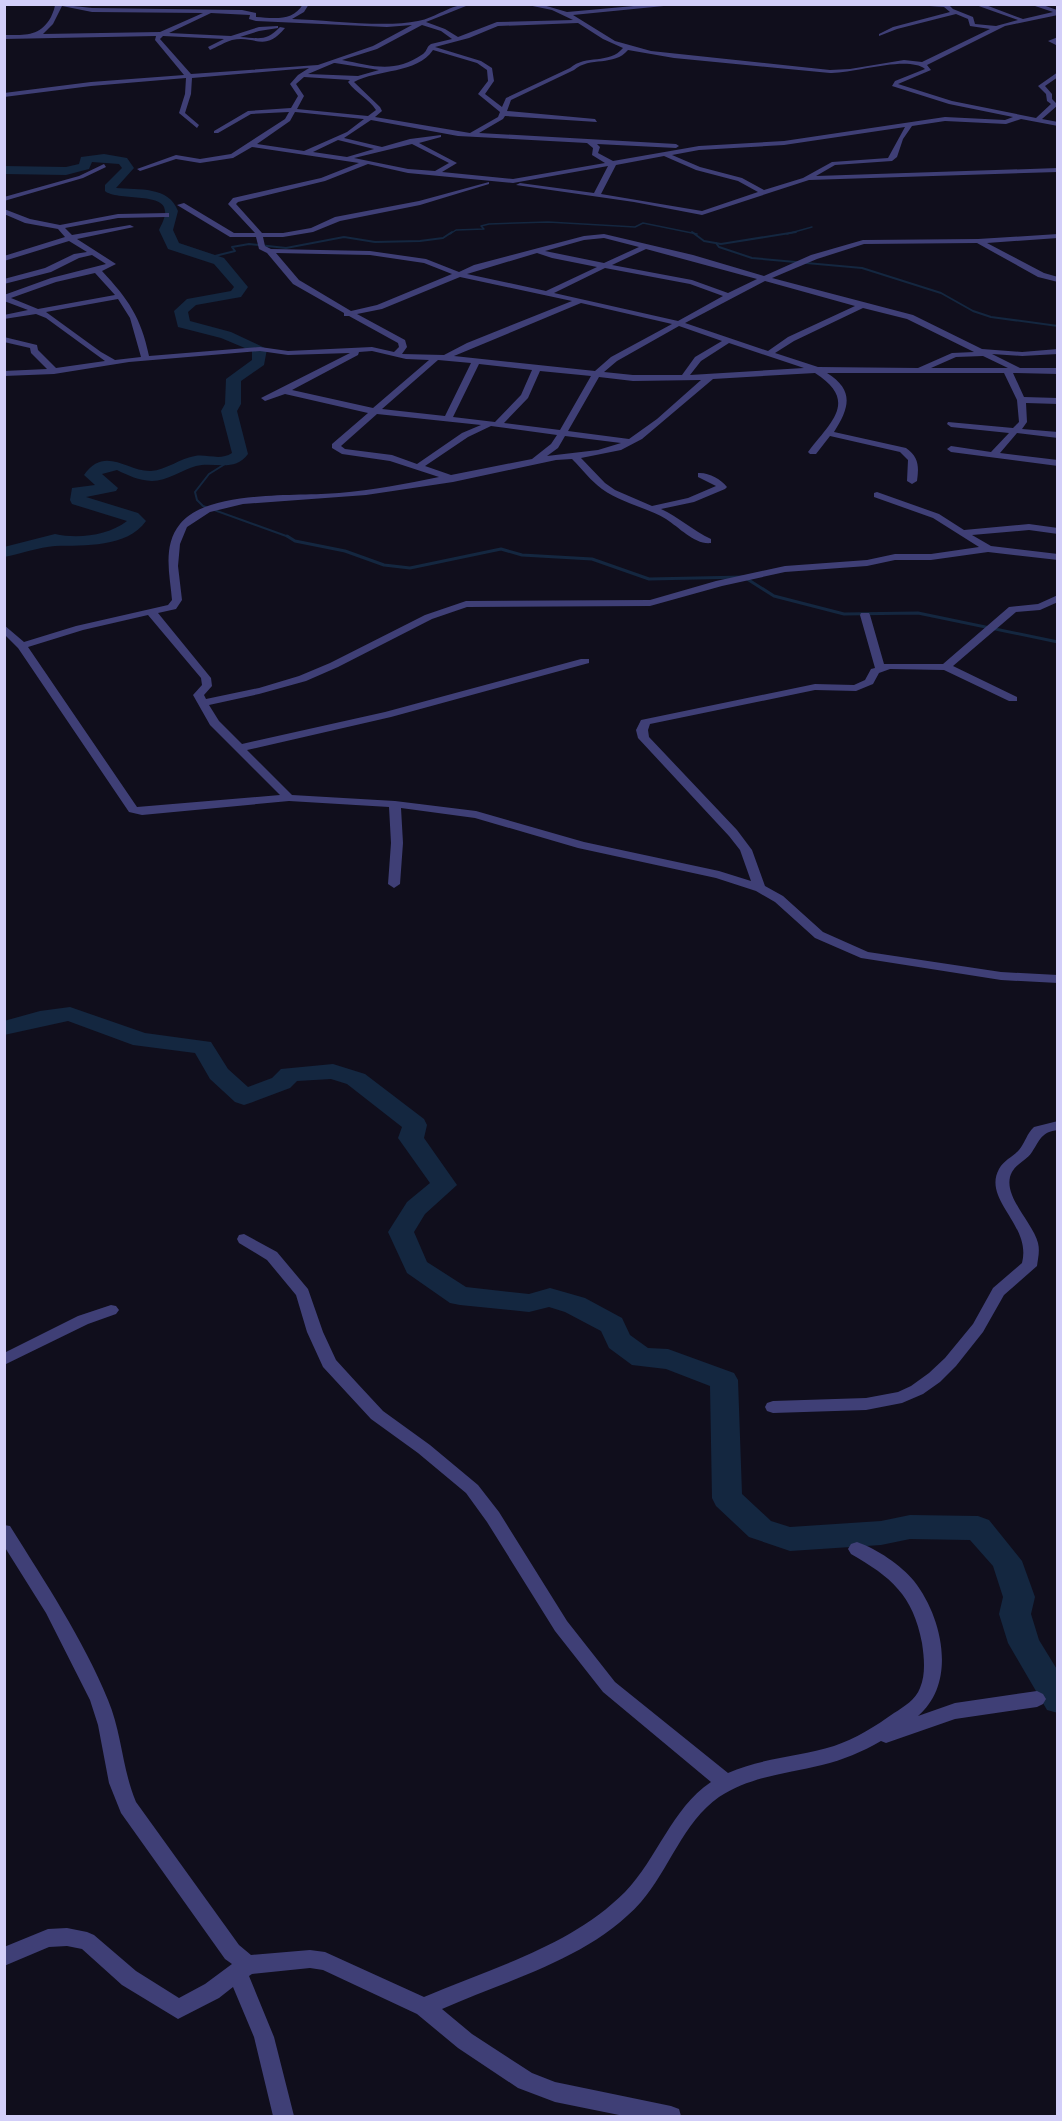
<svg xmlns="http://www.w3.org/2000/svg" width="1062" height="2121" font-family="'Nunito Sans',sans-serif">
<rect width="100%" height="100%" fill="#100e1c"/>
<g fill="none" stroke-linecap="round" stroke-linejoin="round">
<g stroke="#142740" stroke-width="1.5">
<path d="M450,234l6,-4 28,-1 -3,-3 8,-2 59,-2 87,5 8,-4 54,11"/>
<path d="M787,234l25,-7"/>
</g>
<g stroke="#142740" stroke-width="2">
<path d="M692,232l12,9 17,3 75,-12"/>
<path d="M716,243l3,4 33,11 110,10 79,25 32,18 18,6 67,9"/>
<path d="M207,258l28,-7 -3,-4 17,-3 37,4 58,-11 31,5 45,-1 23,-3 9,-6"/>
<path d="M233,459l-24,15 -14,18 2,8 6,6 86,31"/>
</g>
<path stroke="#142740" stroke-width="3" d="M287,536l8,5 50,10 39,14 26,3 91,-19 21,6 70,4 57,20 95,-2 30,19 70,18 74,-1 140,29"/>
<g fill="#142740" fill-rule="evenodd">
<path d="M104,154l23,4 7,10 -18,20c23,2 53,-2 62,23l-5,19 6,13 45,15 24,29 -7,10 -45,8 -8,7 2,9 41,11 36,17 -3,16 -23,16v23l-4,7 11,43c-14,19 -34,7 -52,12 -14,4 -29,15 -44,15 -14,-1 -23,-5 -35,-11l-15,4 16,14 -2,3 -30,6 52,16 8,8c-19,27 -62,24 -91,25 -16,1 -35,8 -51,11v-10l51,-13c22,5 53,2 72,-13l-55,-17 -2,-4 2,-12 23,-3 -11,-10c21,-30 43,-3 67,-4 15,-1 30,-13 44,-15 13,-2 25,5 37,-3l-11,-42 4,-7 1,-25 26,-19v-9l-31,-13 -43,-11 -4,-16 13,-12 44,-8 3,-4 -20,-23 -46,-15 -9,-19c2,-5 7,-13 6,-19 0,-19 -49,-10 -60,-20v-6l17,-17 -3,-4 -27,-2 -3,7 -23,6 -62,-1v-8l62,1 13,-3 2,-7z"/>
<path d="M70,1007l75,26 66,9 17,27 20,18 24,-9 9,-9 52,-5 32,10 59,45 3,6 -3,13 33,47 -32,29 -11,18 13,30 39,25 63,7 21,-6 35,10 37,20 8,17 18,13 20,1 66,24 4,7 4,114 29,27 19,6 91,-6 29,-6 68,1 11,4 33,41 13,36 -4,17 8,26 19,31v42l-11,-3 -39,-67 -9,-29 4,-17 -10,-31 -23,-26 -60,-1 -29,6 -91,6 -41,-14 -33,-31 -4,-8 -2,-112 -44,-17 -34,-4 -23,-17 -8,-17 -36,-19 -16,-5 -20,5 -69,-7 -10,-2 -43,-30 -19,-41 19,-30 23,-19 -32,-45 4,-11 -55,-43 -16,-5 -34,2 -7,7 -37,14 -9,3 -9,-3 -25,-23 -15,-26 -62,-8 -65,-24 -64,14v-14l36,-10z"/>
</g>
<g fill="#3f3f76" fill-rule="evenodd">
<path d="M55,4l37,4 150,2 14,3v4c17,1 37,5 47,-13h6l-5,8 -12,7c35,1 93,9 126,2 18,-3 32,-17 53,-17l-45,18 19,7 13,8 39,-15 76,-2 -21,-10 -29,-6 20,1 24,7 89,-8h28l-111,11 42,26 36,10 179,19 20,-1 54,-9 18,2 68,-33 -20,-3 -2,-7 -12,-5 -59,15 -18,7v-2l14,-7 57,-15 -6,-5 -44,-3h48l5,5 20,8 2,7 21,2 22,-6 -45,-16h10l40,15 30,-7 -24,-8h11l17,6 1,5 -53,11 -78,39 4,5 -33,14 54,17 84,17 15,-14 -4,-3 -1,-7 -8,-8 20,-14v5l-13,9 7,8v5l6,6 -16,14 16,3v4l-37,-7 -15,5 -61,-3 -33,5 -9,13 -6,18 -5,4 -57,4 -19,11 242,-8v4l-249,8 -107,35 -68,-13 -118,-17 4,-2 74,10 14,-27 -95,17 -105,-10 -40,-9 -43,17 -87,21 -2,2 26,29h21l28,-5 24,-11 84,-16 70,-19v2l-69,21 -80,16 -27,11 -30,5h-20l2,9 6,3 99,2 56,8 33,13 15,-7 110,-29 20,-2 89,21 71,21 47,-21 52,-15 115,-1 80,-5v4l-71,5 57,30 14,4v5l-20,-5 -61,-34 -113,1 -47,15 -45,19 141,37 69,34 40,3 36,-3v5l-36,2 -30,-2 28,14h38v6l-45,-1 11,24 34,1v6l-32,-1 1,19 -5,7 36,3v6l-41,-5 -17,20 58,7v6l-107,-14 -4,-3 4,-3 40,6 18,-19 -58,-6 -4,-3 1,-2 65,6 6,-6 -2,-22 -13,-27h-177c27,17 23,34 7,59l72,16c13,9 13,19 11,33l-5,3 -5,-3 1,-21 -8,-8 -70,-16 -14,18h-6l-2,-2c23,-30 51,-51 7,-79l-102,6 -71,60 -21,11 -40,8 24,25 10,7 37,16 36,-8 28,-12 -18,-9v-4c10,-1 23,6 29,14l-2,2 -31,13 -33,7c18,8 32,22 50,30v4c-16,2 -31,-15 -45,-24 -20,-12 -45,-16 -64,-30 -11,-8 -20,-20 -30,-30l-16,1 -103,22 -87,13 -123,9 -33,8 -23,15 -7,17 -2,22 4,34 -6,9 -18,4 53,65 1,8 -8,9 2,4 53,-11 40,-12 31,-13 95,-48 41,-14 184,-1 66,-19 69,-15 82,-6 28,-6h36l48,-7 -46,-29 -59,-21v-4l3,-1 62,22 25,16 65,-6 29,4v6l-29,-4 -57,5 19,11 67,8v6l-70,-8 -57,8h-36l-28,6 -82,6 -63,14 -72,20 -183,1 -35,12 -94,48 -32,14 -47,13 -50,11 10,16 23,23 143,-32 196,-53h8v4l-198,54 -144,33 45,45 103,6 81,10 108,31 135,29 32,10 -11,-31 -11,-14 -91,-98 -2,-8 5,-10 174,-36 39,1 11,-5 6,-11 4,-1 -15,-53 1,-2h8l1,2 14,49h59l66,-57 29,-3 20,-9v7l-18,8 -24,2 -63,54 64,31v4h-8l-65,-31 -54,-1 -11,4 -6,11 -17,7 -41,-1 -165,34 -2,6 1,7 88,93 15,20 13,36 18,10 40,36 45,20 133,20 57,3v8l-57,-3 -140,-22 -46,-20 -40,-36 -19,-11 -40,-13 -138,-30 -103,-30 -74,-10 2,35 -3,41 -6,4 -6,-4 3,-41 -2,-36 -100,-6 -147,14 -13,-3 -111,-164 -14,-14v-9l20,17 52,-16 92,-21 4,-5c-2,-25 -10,-54 8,-76 28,-35 117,-27 159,-31 34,-3 67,-9 100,-16l-49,-16 -48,-7 -10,-6v-4l36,-31 -83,-19 -20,7 -4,-3 89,-45 -62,2 -28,-4 -131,11 -75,12 -50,2v-5l43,-2 -16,-16 -1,-5 -26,-6v-5l33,8 1,5 18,18 49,-7 -59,-43 -10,-4 -32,5v-4l24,-5 -24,-9v-6l47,-17 55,-14 -14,-9 -13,3 -28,14 -47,12v-5l41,-11 29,-14 13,-2 -18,-11 -65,20v-5l61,-19 -7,-8 -33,-6 -21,-9v-5l26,10 30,6 58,-11 51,-1v4h-3l-48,1 -53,10 7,7 58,-10 4,2 -57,12 39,25 -14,7c26,28 39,46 47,85l111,-9 28,4 84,-4 22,5 5,-5 -1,-4 -49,-27h-5v-3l-51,-29 -26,-31 -8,-4 -3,-12h-26l-53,-32 7,-2 50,30h21l-27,-29 5,-6 88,-20 38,-15 -107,-16 -19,11 -33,5 -24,-4 -36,12 -3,-2 39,-14 24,4 31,-5 54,-35 4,-7 -38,2 -33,19h-4v-2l34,-20 43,-3 7,-12 -8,-12 8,-9 11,-7 -117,10 -1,16 -6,19 14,12 -2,3 -18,-15 6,-19 1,-16 -95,8 -87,11v-4l87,-11 93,-7 -29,-35 1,-4 -152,3v-4c21,0 36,2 47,-18 2,-5 4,-9 4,-13zM62,6l30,6 111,1 -43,19 -117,2 10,-10zM211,13l39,2 -1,4 7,2 131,6 25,-2 -39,21 -55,19 -127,9 -31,-35 3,-3 61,3 -16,8 2,3c7,-3 15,-8 22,-10 24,-5 32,13 53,-12l-5,-1c-14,15 -21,11 -40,10l19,-6 19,-3v-2l-19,1 -28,9 -62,-3zM578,23l25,16 20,9c-14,17 -37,6 -53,20l-64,30 -4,9 -17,-13 9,-13 -2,-13 -11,-7 -46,-14 34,-9 29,-12zM422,25l19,6 11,8 -21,5c-5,3 -3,6 -8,10 -29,20 -50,12 -81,6l35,-11zM433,50l44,13 10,7 1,11 -10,13 22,18 -2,5 -28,16 -95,-16 7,-6 -2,-4 -26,-25c23,-13 63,-8 79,-32zM628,50l46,8 156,15c23,1 77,-18 95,-4l-30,12 -3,5 57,18 64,13 -8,3 -60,-3 -161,24 -85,5 -86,15 -15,-8 2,-6 -3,-3 79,4 3,-2 -3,-2 -197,-11 24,-14 2,-3 92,6 -2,-3 -88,-8 4,-11 63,-30c16,-14 40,-3 54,-20zM334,63h1l44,7 -21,6 -50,-2zM304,77l46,3 -2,2c8,11 21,17 28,28l-8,6 -71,-7 7,-13 -8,-12zM295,112l68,7h1l-17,13 -43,19 -47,-7 33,-23zM371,120l87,16 129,7 6,5 -1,7 13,8 -92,16 -71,-7 15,-9 -38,-20 22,-6v-2l-31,4 -28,8 -38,-9zM905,127l-17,31 -56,4 -29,16 -39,12 -22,-12 -42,-11 -28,-12 27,-5 85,-5zM338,140l36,9 -27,8 -34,-5zM412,144l37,19 -14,8 -27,-2 -54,-11zM664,156l32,14 42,11 20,11 -56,19 -101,-17 15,-29zM604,238l35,9 -35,16 -59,-12 39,-11zM646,249l111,30 -29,14 -36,-13 -80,-15zM276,253l94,2 54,8 28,11 -75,31 -26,6 -52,-31zM537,253l15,5 45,9 -51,24 -79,-17zM605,268l85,16 33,12 -45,25 -124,-28zM95,273l20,22 -77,14 -27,-11 45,-16zM460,277l112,24 -105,42 -23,12 -42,-1 5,-7 -2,-7 -48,-26 25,-5zM765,281l90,25 -67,31 -20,14 -83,-28zM118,299l12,19 11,39 -26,3 -14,-8 -55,-40zM581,303l91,21 -61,33 -16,14 -141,-15zM863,308l44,11 67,33 -22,1 -34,15 -100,-1 -43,-14 19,-12zM679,326l43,15 -27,16 -13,18h-49l-29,-3 13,-11zM729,343l75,25 -114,7 11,-14zM372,351l34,8 23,1 -56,48 -81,-18 66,-35 1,-3zM983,356l25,12h-77l25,-11zM438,360l33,3 -26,53 -63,-7zM479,364l53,6 -11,25 -26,27 -42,-5zM540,371l51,5 -31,54 -56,-7 24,-25zM599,377l34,4 68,-1 -44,39 -28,20 -61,-8zM377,414l104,11 -19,8 -45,31 -25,-9 -47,-6 -4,-3zM491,426l66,9 -6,9 -19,15 -81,16 -26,-9 43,-29zM565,436l56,7 -23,7 -51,6 11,-8zM148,615l53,63 1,7 -9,10 17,30 70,70 -143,12 -109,-160 55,-17z"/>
<path d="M1058,37v9l-10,-5z"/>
<path d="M104,164l2,3 -23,11 -79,23v-4l75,-21z"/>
<path d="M1058,1121v9c-17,2 -18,10 -26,22 -5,8 -16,12 -20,20 -12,22 21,50 26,71 2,8 0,15 -1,23l-33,29 -21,37 -27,34 -16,16 -17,12 -21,9 -36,7 -93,3 -6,-2 -2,-4 2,-4 6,-2 93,-3 32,-6 13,-6 18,-13 16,-15 28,-34 20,-36 29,-25c10,-38 -40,-63 -23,-94 5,-9 14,-12 20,-19 6,-7 8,-17 15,-23z"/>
<path d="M244,1234l33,18 31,37 15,43 13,28 21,23 26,28 47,34 48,40 21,27 68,109 48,61 113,91c33,-15 71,-16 106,-27 21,-7 42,-20 60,-33 10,-6 22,-14 26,-25 6,-14 4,-31 2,-45 -9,-48 -31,-66 -71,-89l-3,-5 3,-5 6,-2c20,7 44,23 57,39 29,37 43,102 4,135l37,-13 82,-12 6,3 3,5 -3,5 -6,3 -82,12 -69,24 -5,-2c-19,11 -38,19 -59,24 -36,9 -71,11 -103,32 -36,25 -50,73 -78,105 -51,57 -132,77 -199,107l30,25 60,39 23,9 116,24 8,3 2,7h-57l-69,-14 -37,-14 -60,-40 -41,-34 -94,-44 -13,-2 -58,6 -3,2 25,61 20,79h-21l-19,-79 -21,-50 -14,11 -41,21 -56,-34 -40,-36 -15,-3 -18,1 -45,19v-19l44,-18 19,-1 20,4 7,3 42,36 43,27 26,-14 27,-20 -7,-5 -104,-146 -12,-30 -11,-58 -8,-25 -44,-87 -42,-67v-21l6,1c35,56 73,113 98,174 14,33 14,69 28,102l103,143 12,10 59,-5 15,2 99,45c69,-30 146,-50 201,-105 33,-34 46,-83 86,-110l-108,-90 -48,-61 -68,-109 -21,-29 -48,-40 -47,-34 -48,-52 -16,-35 -11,-37 -29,-35 -28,-17 -2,-4 2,-4z"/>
<path d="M111,1305l5,1 3,4 -3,4 -28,10 -84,41v-12l74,-37z"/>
</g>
</g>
<rect width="1062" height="2121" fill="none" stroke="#d3cff9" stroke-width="12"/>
</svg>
